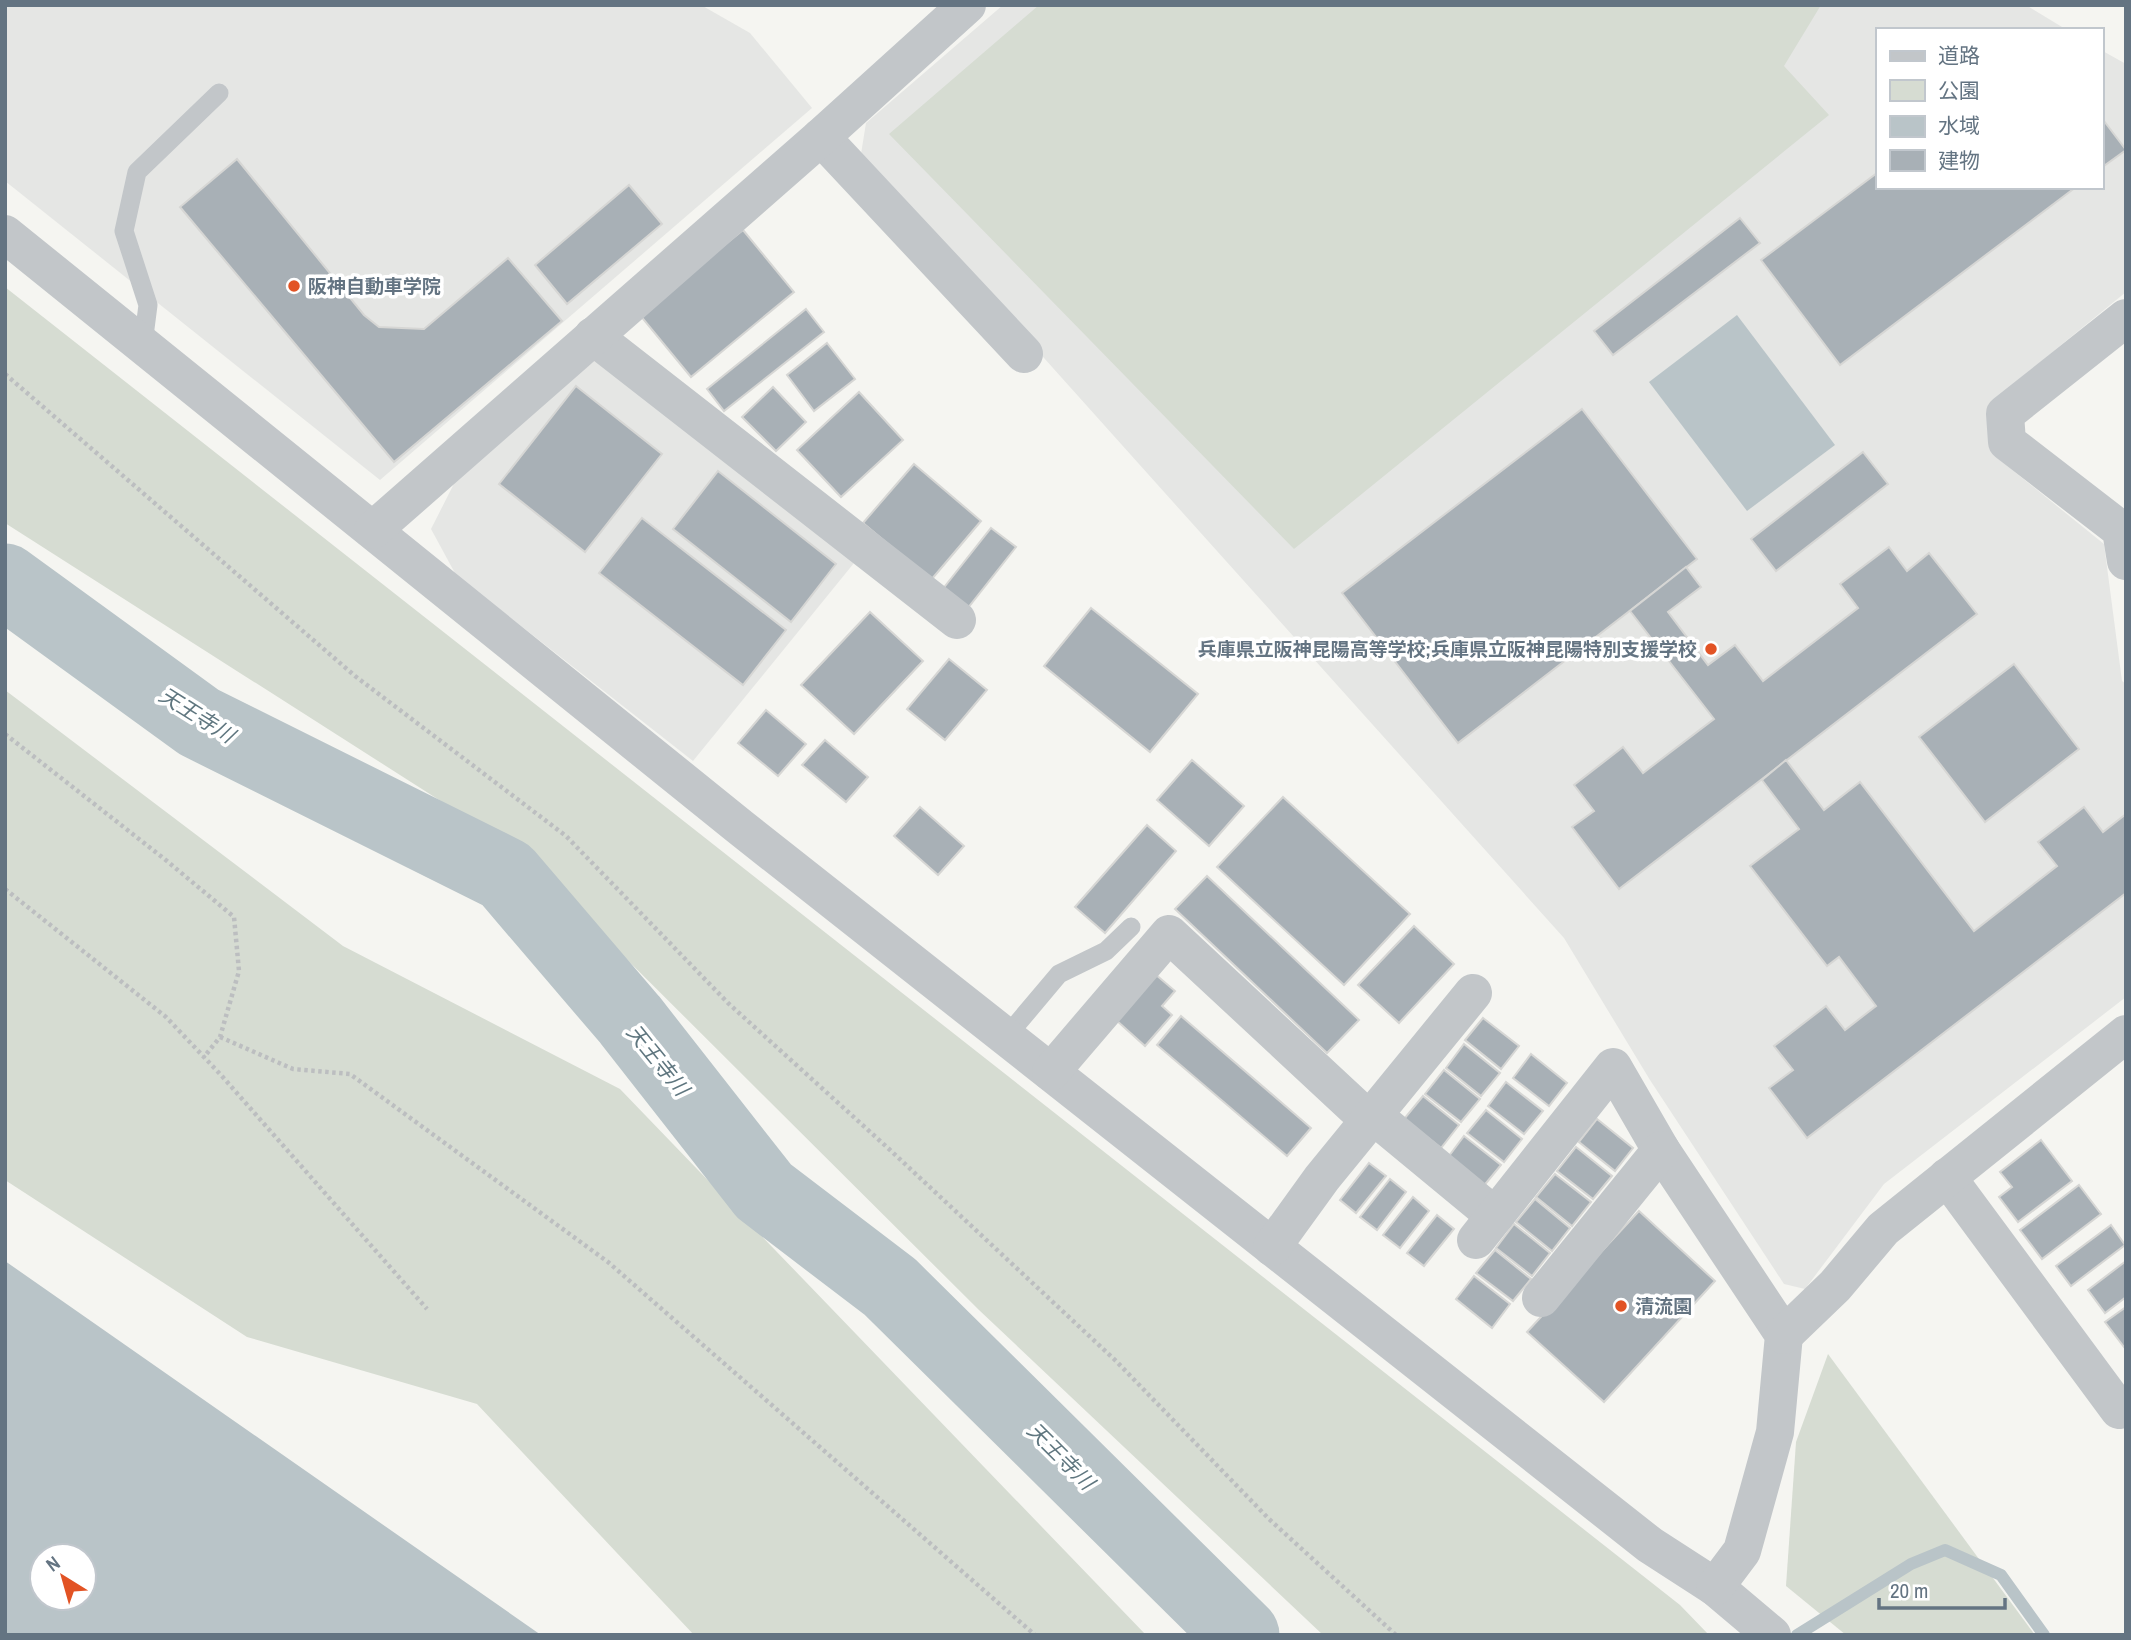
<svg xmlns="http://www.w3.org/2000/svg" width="2131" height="1640" font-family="'Archivo Narrow','Noto Sans JP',sans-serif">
<rect width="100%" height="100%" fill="#f5f5f1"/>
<g fill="#e5e6e4">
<path d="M5,5h696l49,28 62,75 -432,372 -375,-299z"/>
<path d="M1003,5h1023l41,25h-190v157h224v-137l25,14v228l-136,111 5,53 109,88 18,137 4,3v313l-242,187 -79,105 -21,-5 -134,-204 -86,-142 -703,-784 5,-31z"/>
<path d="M601,356l253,207 -161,198 -237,-186 -25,-46 34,-67z"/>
</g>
<g fill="#d6dcd2">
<path d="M1039,5h782l-37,61 45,49 -535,434 -405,-415z"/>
<path d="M5,287l1675,1318 29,30h-386l-344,-325 -463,-461 -511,-326z"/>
<path d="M5,690l338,256 277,143 526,546h-452l-217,-231 -230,-67 -242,-157z"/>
<path d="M1828,1354l207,281h-189l-60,-49 10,-144z"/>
</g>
<g fill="#b9c4c8" fill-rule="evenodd">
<path d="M1737,315l98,130 -88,66 -98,-129z"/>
<path d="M5,1261l536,374h-536zM42,1556h42v42h-42z"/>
</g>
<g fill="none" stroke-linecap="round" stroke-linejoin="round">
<path stroke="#b9c4c8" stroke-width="12" d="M1797,1635l114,-71 34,-14 56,25 43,60"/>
<path stroke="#b9c4c8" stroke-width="75" d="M5,581l194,141 307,153 124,145 134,171 126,96 352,348"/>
</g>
<g fill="#a8b0b6" stroke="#d6d6d4" stroke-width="2">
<path d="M2101,117l25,33 -25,18z"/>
<path d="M237,159l127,156 15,12 45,2 84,-71 54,63 -168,141 -214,-255z"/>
<path d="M1877,173v14h199l-236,178 -79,-105z"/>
<path d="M629,185l33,39 -95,80 -32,-39z"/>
<path d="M1740,218l20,25 -147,112 -19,-24z"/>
<path d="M743,230l51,62 -103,85 -52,-63z"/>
<path d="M806,309l18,23 -100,79 -17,-22z"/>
<path d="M827,343l28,36 -41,32 -27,-36z"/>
<path d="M576,386l86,68 -77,98 -86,-68z"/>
<path d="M773,387l33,35 -30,29 -34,-34z"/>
<path d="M859,392l44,48 -62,57 -44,-47z"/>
<path d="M1582,409l115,150 -239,184 -116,-150z"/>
<path d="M1863,452l25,32 -112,87 -25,-32z"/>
<path d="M914,464l67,57 -50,59 -68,-57z"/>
<path d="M718,471l118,93 -45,58 -118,-93z"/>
<path d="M642,518l144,112 -43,55 -144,-112z"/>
<path d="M991,528l25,19 -49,62 -25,-19z"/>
<path d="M1889,547l18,24 22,-18 48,61 -358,275 -47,-62 22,-16 -20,-26 49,-38 20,26 71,-54 -84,-108 56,-44 15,20 -33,25 40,53 27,-20 28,36 95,-73 -18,-24z"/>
<path d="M1091,608l107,86 -48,58 -106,-86z"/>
<path d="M870,612l53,49 -69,73 -53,-49z"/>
<path d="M949,659l38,31 -42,50 -38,-31z"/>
<path d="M2014,664l65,85 -94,73 -66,-85z"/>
<path d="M766,710l40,34 -28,32 -40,-33z"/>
<path d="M825,740l43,37 -22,25 -44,-37z"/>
<path d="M1192,760l52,46 -35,40 -52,-46z"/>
<path d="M1786,760l38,50 36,-28 114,149 83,-65 -19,-24 46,-35 19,25 23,-18v79l-319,245 -38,-50 24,-18 -19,-24 52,-40 19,24 31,-24 -37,-49 -12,9 -77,-100 49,-37 -37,-49z"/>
<path d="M1283,797l127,117 -66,71 -127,-118z"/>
<path d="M920,807l44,39 -26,29 -44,-39z"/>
<path d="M1147,825l29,26 -71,82 -30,-26z"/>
<path d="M1207,876l152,144 -32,33 -152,-144z"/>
<path d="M1414,926l40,38 -55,59 -41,-38z"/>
<path d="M1155,974l20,17 -13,15 10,9 -27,31 -29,-26z"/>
<path d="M1181,1016l130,112 -24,28 -130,-111z"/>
<path d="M1483,1018l36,28 -18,23 -36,-29z"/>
<path d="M1464,1044l36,29 -19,23 -35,-28z"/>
<path d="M1531,1054l36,29 -18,23 -36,-28z"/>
<path d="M1444,1070l36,29 -19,23 -36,-28z"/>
<path d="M1506,1082l37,29 -19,23 -36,-28z"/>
<path d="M1423,1096l36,29 -18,23 -37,-29z"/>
<path d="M1486,1110l36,29 -18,23 -37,-29z"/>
<path d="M1597,1119l36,29 -18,23 -36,-29z"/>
<path d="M1464,1136l37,29 -19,23 -36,-28z"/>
<path d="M2041,1140l31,41 -54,41 -19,-25 13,-10 -12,-15z"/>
<path d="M1576,1147l36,29 -19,23 -36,-28z"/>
<path d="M1369,1163l17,13 -30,37 -16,-13z"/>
<path d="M1555,1174l36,28 -19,24 -36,-29z"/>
<path d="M1390,1179l16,13 -29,38 -17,-13z"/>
<path d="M2079,1185l22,29 -59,45 -22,-29z"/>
<path d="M1413,1197l16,14 -29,37 -17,-13z"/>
<path d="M1535,1199l35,29 -18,23 -36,-29z"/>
<path d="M1639,1211l76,70 -111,121 -77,-70z"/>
<path d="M1437,1215l17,14 -30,37 -17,-13z"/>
<path d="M1514,1224l36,29 -18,23 -36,-28z"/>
<path d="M2111,1225l14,20 -54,41 -15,-20z"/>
<path d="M1495,1250l36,29 -18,22 -37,-28z"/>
<path d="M2126,1261v36l-21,16 -17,-23z"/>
<path d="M1474,1276l36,28 -18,24 -36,-29z"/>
<path d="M2126,1307v39l-2,1 -19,-25z"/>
</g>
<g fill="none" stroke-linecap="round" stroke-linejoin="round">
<g stroke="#bcbec0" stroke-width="4.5" stroke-dasharray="3.5 3.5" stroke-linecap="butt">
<path d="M5,374l350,302 211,160 162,167 161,146 227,212 153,158 127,116"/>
<path d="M5,734l162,127 67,56 5,54 -19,66 -16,20"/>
<path d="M5,889l161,128 55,58 206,234"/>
<path d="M220,1037l73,32 57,5 258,188 427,373"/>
</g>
<g stroke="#c2c6c9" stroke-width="19">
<path d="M143,344l5,-39 -24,-74 13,-59 82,-79"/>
<path d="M1006,1037l53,-63 47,-23 25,-24"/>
</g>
<g stroke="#c2c6c9" stroke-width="38">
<path d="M821,137l203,217"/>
<path d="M5,234l735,593 910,718 65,42 57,48"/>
<path d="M2126,318l-121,96 2,28 114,88 5,31"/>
<path d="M593,336l364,284"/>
<path d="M373,530l448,-393 146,-132"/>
<path d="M1051,1072l118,-138 201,187"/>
<path d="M1374,1116l121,100"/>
<path d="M1947,1177l172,233"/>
<path d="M1476,1240l137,-173 48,83 123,185 -9,97 -33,119 -27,36"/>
<path d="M1272,1247l50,-69 151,-185"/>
<path d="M1541,1298l120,-148"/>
<path d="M1784,1335l51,-49 48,-57 243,-195"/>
</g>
</g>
<g fill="#e25324" stroke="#fff" stroke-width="2.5">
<circle cx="294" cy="286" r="7"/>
<circle cx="1711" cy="649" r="7"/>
<circle cx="1621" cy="1306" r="7"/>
</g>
<g text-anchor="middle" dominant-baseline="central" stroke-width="7" stroke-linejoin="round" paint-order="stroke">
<g font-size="19" font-weight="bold" fill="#647482" stroke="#fff" text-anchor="start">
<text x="308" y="286">阪神自動車学院</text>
<text x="1697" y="649" text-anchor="end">兵庫県立阪神昆陽高等学校;兵庫県立阪神昆陽特別支援学校</text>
<text x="1635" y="1306">清流園</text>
</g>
<g font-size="21" font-style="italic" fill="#5f767f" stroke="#fff">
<text transform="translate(197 715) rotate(32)">天王寺川</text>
<text transform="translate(658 1060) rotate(51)">天王寺川</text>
<text transform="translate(1061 1456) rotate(45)">天王寺川</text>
</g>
</g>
<rect width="2131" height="1640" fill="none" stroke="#647482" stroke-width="14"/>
<rect x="1876" y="28" width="228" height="161" fill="#ffffff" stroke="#c1c7cd" stroke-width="2"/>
<rect x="1890" y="51" width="35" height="10" fill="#c2c6c9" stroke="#c1c7cd" stroke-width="2"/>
<text x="1938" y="63" font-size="21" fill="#647482">道路</text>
<rect x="1890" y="80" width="35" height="21" fill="#d6dcd2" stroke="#c1c7cd" stroke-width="2"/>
<text x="1938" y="98" font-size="21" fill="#647482">公園</text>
<rect x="1890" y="116" width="35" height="21" fill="#b9c4c8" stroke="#c1c7cd" stroke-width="2"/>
<text x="1938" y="133" font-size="21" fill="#647482">水域</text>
<rect x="1890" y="150" width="35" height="21" fill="#a8b0b6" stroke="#c1c7cd" stroke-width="2"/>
<text x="1938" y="168" font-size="21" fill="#647482">建物</text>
<g transform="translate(63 1577) rotate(323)"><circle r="33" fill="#ffffff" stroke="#c1c7cd" stroke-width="2"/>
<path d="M0-5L12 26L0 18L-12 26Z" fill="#e25324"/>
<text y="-10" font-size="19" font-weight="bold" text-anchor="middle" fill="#647482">N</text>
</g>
<path d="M1879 1598v10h126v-10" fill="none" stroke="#647482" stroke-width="3.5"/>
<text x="1890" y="1598" font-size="21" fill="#647482" stroke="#ffffff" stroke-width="5" paint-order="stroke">20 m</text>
</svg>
